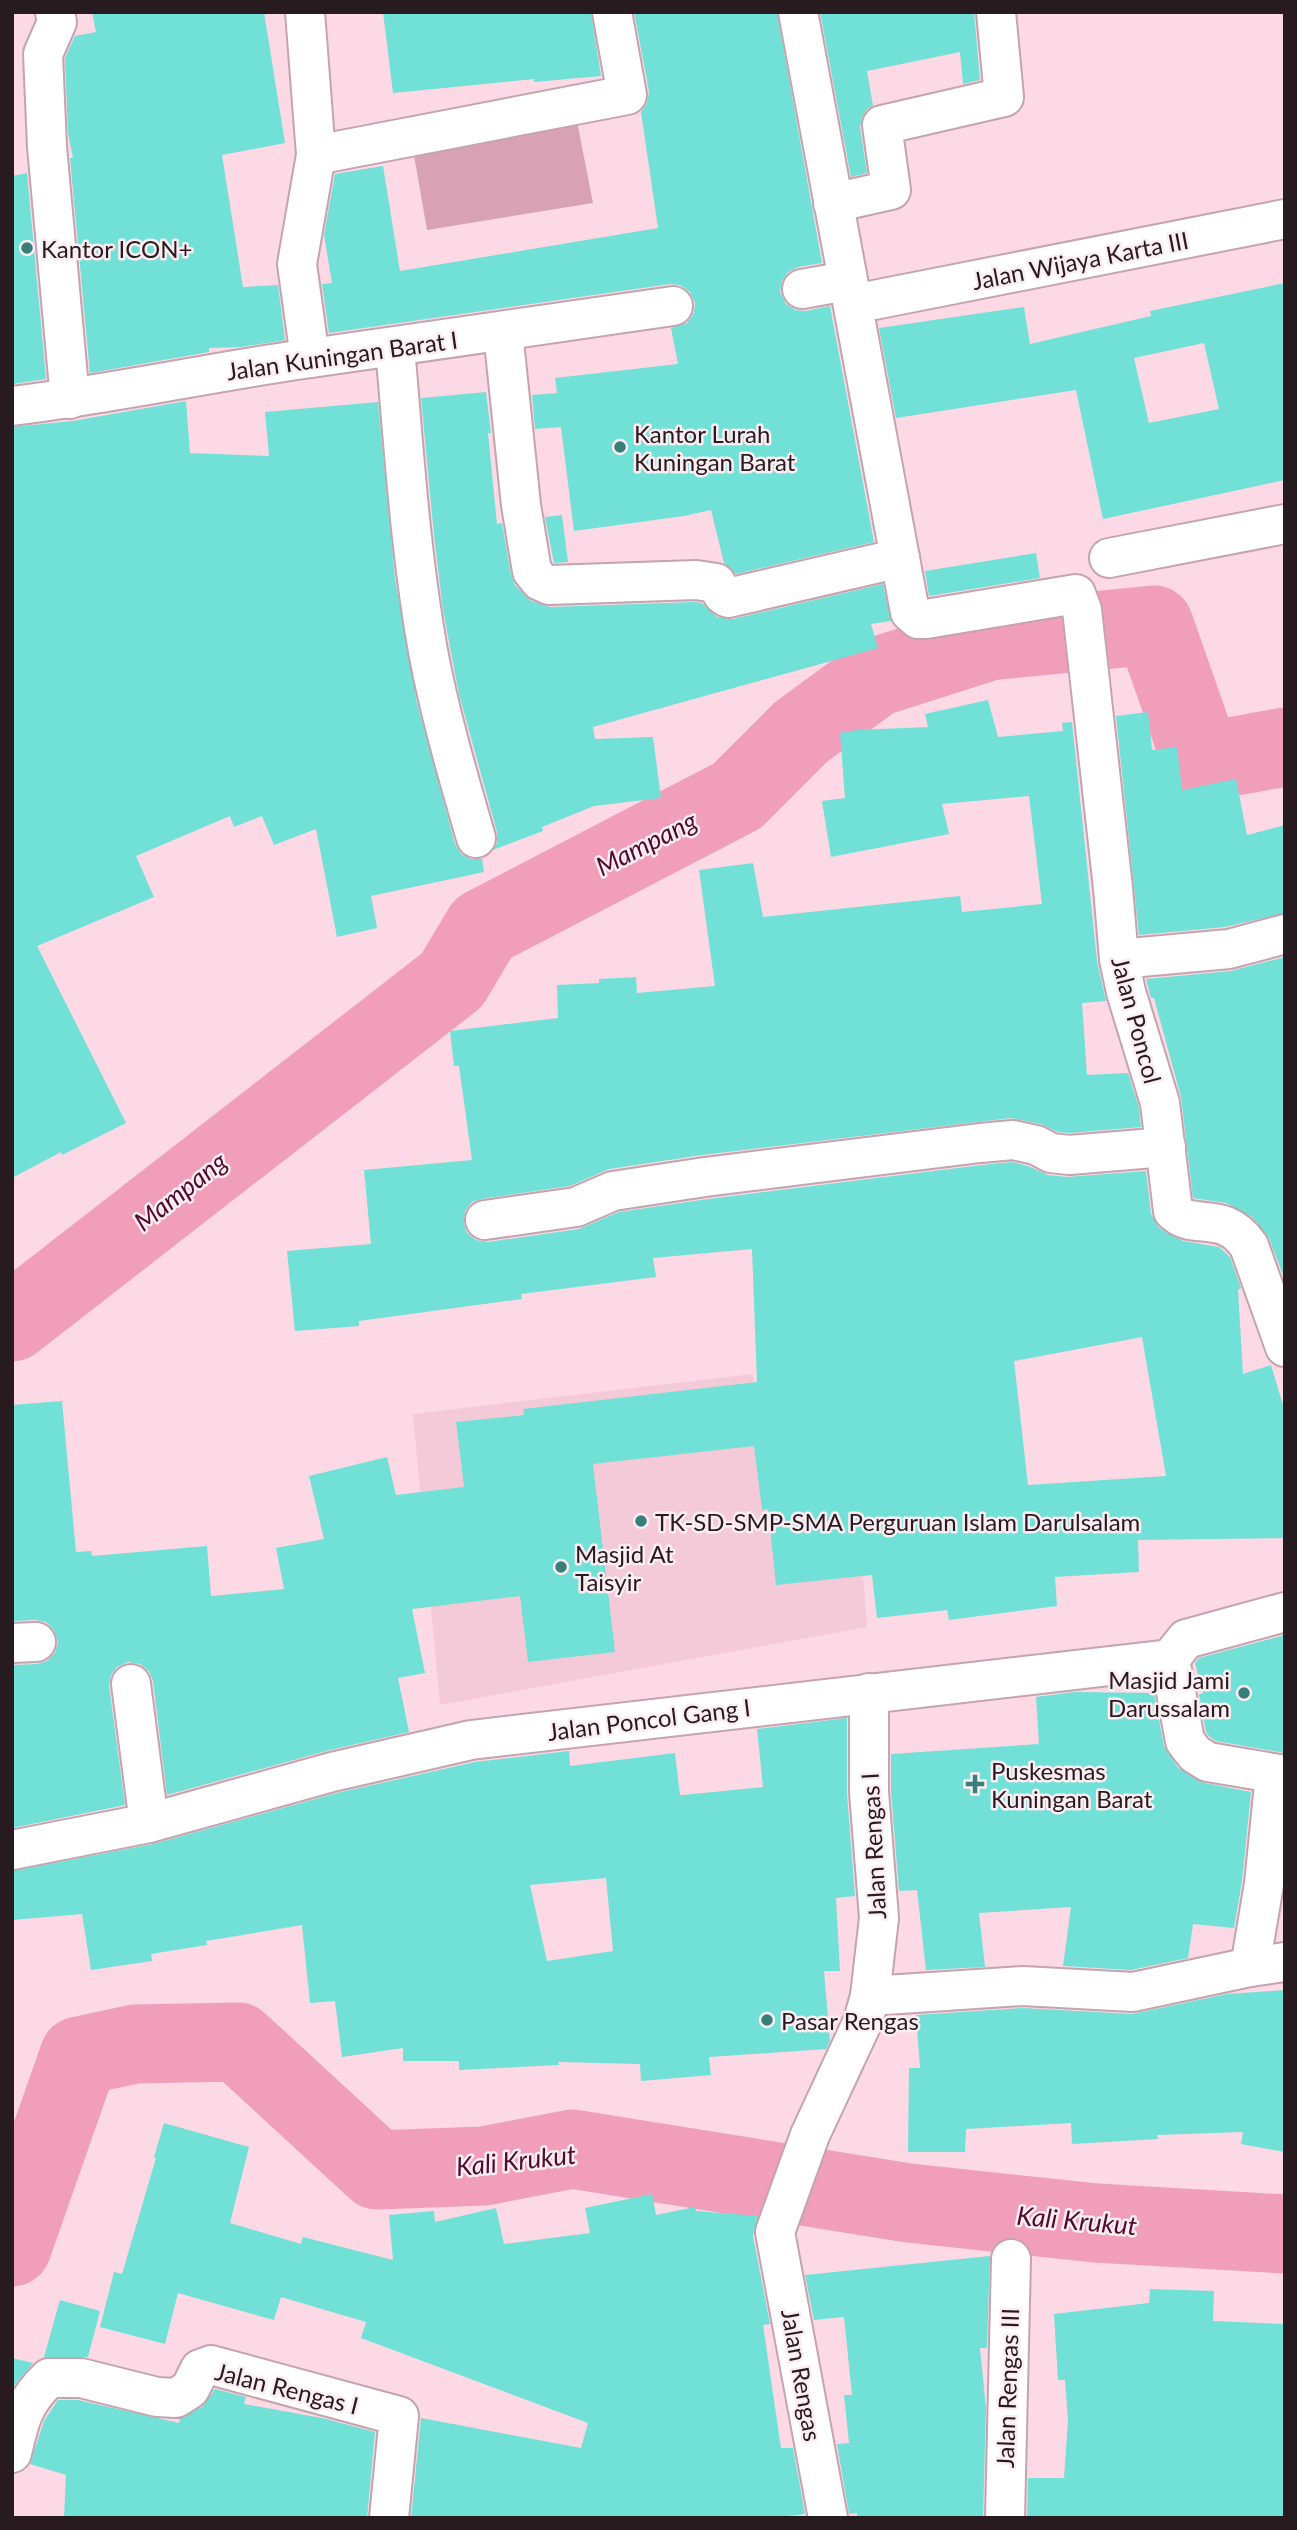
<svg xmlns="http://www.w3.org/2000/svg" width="1297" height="2530" font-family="Lato,sans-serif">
<rect width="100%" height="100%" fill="#fcd9e4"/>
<path fill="#f5cad8" d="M753,1374l2,27 94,-11 18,237 -427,78 -27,-291z"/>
<path fill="#d8a2b4" d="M575,111l18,92 -166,27 -16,-92z"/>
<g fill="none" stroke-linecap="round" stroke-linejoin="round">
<g stroke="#f19ebb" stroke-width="79">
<path d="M12,1322l440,-342 31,-52 254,-132 64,-64 75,-55 113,-36 165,-16 48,137 83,-15"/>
<path d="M12,2247l67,-191 56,-12 103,-2 139,128 107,-4 88,-17 337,54 187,20 189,11"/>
</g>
</g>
<g fill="#71e0d7" fill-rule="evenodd">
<path d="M92,12h172l21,131 -63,12 21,132 35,-2 7,55 -44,7 -32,1v4l-119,21 -20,-215h3l-5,-25 -3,-75 10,-22 21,-4z"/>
<path d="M383,12h208l10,64 -67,6v-3l-141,14z"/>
<path d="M634,12h143l45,251 -24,4 -10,5 -6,9 -2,11 6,12 9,6 11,1 24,-5 44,236 -138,32 -12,-11 -13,-53 -27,6 -110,15 -13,-104 -26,2 -3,-34 25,-2 -2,-15 123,-14 -7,-36 16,-5 7,-10 1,-10 -5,-11 -10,-7 -10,-1 -341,49 -7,-49 10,-1 -8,-48 11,-61 48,-8 17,105 258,-43 -17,-116 6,-9 2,-12z"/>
<path d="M820,12h154l6,68 -17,4 -3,-32 -93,19 6,35 -6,3 -5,8 -2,10 7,46 -16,4z"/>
<path d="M27,173l19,206 -34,5v-208z"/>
<path d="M1285,283v197l-182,39 -27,-129 -180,28 -17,-90 145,-21 6,37 121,-28 -1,-5zM1204,343l15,66 -70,14 -15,-65z"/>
<path d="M486,392l5,41h-3l9,91 5,-1 9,52 4,10 16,16 19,6 145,-5 7,1 15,14 16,2 150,-35 8,37 -20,3 7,24 -285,79 2,12 58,-2 8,61 -67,8 -52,21 1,4 -50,19 4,-7v-11l-38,-138 -16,-84 -9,-75 -13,-137z"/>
<path d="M186,401l4,52 79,3 -4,-44 113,-10 17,177 22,124 38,141 6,10 10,5h11l2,13 -113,24 6,32 -40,9 -21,-108 -42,16 -12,-29 -28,11 -4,-11 -94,40 18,41 -117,49 89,177 -64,32 -1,-3 -49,26v-751l61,-6z"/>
<path d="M562,515l6,47 -14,1 -9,-46z"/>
<path d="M1036,553l4,25 -111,18 -4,-25z"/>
<path d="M988,700l10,37 65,-6 -1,-8 10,-1 25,239 9,40 -24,2 5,72 41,-2 11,35 2,19 -72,6 -11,-1 -17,-8 -30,-6 -309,37 -93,14 -39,17 -89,13 -9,3 -7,9 -1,13 3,9 9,7 12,2 91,-13 40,-17 89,-13 274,-34 30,-3 16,4 20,9 19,2 79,-6 5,43 8,14 24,13 36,6 11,10 11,31 -3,2 5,84 28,-9 14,47v126l-147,2 1,32 -84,5 2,29 -108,14 -2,-10 -70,8 -5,-43 -96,10 -8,-76 -6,1 -8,-64 -161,18 22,188 -87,10 -8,-66 -108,13 13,64 -27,5 11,54 -83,19 -159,44 -14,-114 -4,-10 -9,-7 -12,-2 -11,5 -6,8 -2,11 16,119 -113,23v-163l25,-1 10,-3 8,-8 3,-11 -4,-12 -8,-8 -11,-2 -23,1v-216l50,-4 14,151 15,-1 1,5 115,-10 4,50 73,-7 -8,-41 48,-9 -15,-63 78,-19 9,38 68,-8 -8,-65 68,-7 -1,-6 234,-27 -5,-133 -99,9 3,19 -135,17 1,5 -163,22v5l-64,5 -8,-80 84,-7 -7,-74 108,-10 -13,-94h-5l-4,-35 108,-13 -1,-33 42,-2v-4l37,-2 1,16 78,-7 -16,-116 54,-7 10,54 197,-21 2,16 80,-8 -13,-108 -87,8 7,30 -118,23 -9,-56 23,-3 -5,-65 17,-3 71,-3 -3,-13zM1142,1337l24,139 -138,9 -14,-124z"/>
<path d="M1148,712l4,38 25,-3 5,43 54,-11 11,56 38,-10v88l-60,14 -86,8 -23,-219z"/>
<path d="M1285,957v318h-2l-14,-37 -17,-21 -26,-14 -33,-5 -12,-101 -27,-99h-3l-5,-19 85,-8z"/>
<path d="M1285,1635v118l-69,-12 -6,-4 -4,-5 -7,-38h4l-8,-31 4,-5z"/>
<path d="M1074,1692l80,1 10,53 14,22 26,15 47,9 -9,89 -8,47 -41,-4 -5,34 -57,12 -68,-4 8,-59 -92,6 6,54 -59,3 -9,-80 -18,1 -8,-100v-37l148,-10 -3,-47z"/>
<path d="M847,1718v76l8,102 -19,2 4,73h-16l6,70 -4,8 -117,8 2,18 -70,6 -1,-17 -82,-2 1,3 -100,5v-9h-56v-13l-61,9 -7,-56 -25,2 -8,-78 -96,16 1,4 -56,9 1,7 -61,9 -9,-56 -70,6v-49l141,-27 184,-51 138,-31 94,-11 1,15 105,-13 5,42h3l80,-8 -6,-58zM606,1878l7,73 -66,10 -17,-76z"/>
<path d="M1285,1990v162l-44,-8 2,-12 -86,3 1,4 -86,5 -1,-21 -105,6 -1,23h-57l1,-84h11l-4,-53 107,-7 109,6 95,-20z"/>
<path d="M164,2123l85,24 -19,76 71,21 2,-7 90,23 -4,-45 45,-4 1,11 61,-14 8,36 86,-11 -5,-25 67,-14 4,21 39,-8 1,4 62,5 -5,20 17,88 -7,1 18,123h12l12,66 -35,4h-359l10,-100 160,30 7,-25 -227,-85 5,-16 -85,-25 -7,23 -96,-27 -13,51 -65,-17 14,-55 8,2 34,-116 -2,-1z"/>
<path d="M990,2256l-3,92h-7l6,61 -3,109h-126v-5l-8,1 -12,-70 12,-1 -5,-48h8l-8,-78 -30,3 -9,-45z"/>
<path d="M1150,2289l64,2 -1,30 72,3v194h-258l1,-40h36l4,-58 -3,-40h-7l-4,-66 95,-11z"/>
<path d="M60,2300l40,11 -12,46h-44z"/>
<path d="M12,2358l21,5 -21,25z"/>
<path d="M215,2389l31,8 -2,7 78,14 53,14 -8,86h-303l2,-43 -36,-11 14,-43 14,-21h20l101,23 1,-5 22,-11z"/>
</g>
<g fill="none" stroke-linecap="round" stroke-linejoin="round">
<g stroke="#c5a4ae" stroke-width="42">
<g id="minor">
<path d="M55,12l2,10 -14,32 4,93 23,252"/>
<path d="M305,12l11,143 -19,109 13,94"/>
<path d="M798,12l112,600 8,7h8l150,-25 6,16 31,278 6,71 7,33 34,111 13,108c20,21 50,-3 76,35l36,101"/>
<path d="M316,155l311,-60 -15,-83"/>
<path d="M833,203l58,-13 -9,-65 122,-28 -8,-85"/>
<path d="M802,289l45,-8"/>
<path d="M874,300l411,-81"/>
<path d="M503,332l18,173 11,66 8,10 9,4 147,-5 20,3 7,12 5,3 172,-40"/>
<path d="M395,348c9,101 15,203 33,303 12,64 30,125 48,187"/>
<path d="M12,406c100,-12 199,-34 299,-48 120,-17 241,-34 362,-52"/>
<path d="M1109,558l176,-34"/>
<path d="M1119,959l110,-10 56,-15"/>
<path d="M485,1220l91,-13 37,-16 92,-14 275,-34 33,-3 23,5 15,8 18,2 97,-8"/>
<path d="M12,1643l24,-1"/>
<path d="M1170,1659l15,82 10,13 13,8 77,13"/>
<path d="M131,1684l18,139"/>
<path d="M12,1850l137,-27 183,-51 139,-32 699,-81 16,-20 99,-27"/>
<path d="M1250,1967l14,-83 11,-109"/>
<path d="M870,1996l153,-10 110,6 117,-25 35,-5"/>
<path d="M12,2453c8,-34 11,-50 37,-75h32l76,19 19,1 14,-9 10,-20 11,-4 188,51 -10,102"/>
<path d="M828,2518l-53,-286 35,-97 53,-114 7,-25 9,-78 -10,-126v-99"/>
<path d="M1005,2518l6,-259"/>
</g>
</g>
<use href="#minor" stroke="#fff" stroke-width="38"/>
</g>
<g fill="#387f79" stroke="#fbedf1" stroke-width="2.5">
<circle cx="27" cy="248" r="7"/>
<circle cx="620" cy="447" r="7"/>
<circle cx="641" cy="1521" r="7"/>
<circle cx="561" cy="1567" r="7"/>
<circle cx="1244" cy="1693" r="7"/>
<path d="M971.5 1773.5h7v7h7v7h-7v7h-7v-7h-7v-7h7z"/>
<circle cx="767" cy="2020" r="7"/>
</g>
<g text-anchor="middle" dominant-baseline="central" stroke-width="5" stroke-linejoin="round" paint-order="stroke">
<g font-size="24" fill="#281b1f" stroke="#fbedf1" text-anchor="start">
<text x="41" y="248">Kantor ICON+</text>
<text x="634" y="433">Kantor Lurah<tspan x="634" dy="28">Kuningan Barat</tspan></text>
<text x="655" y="1521">TK-SD-SMP-SMA Perguruan Islam Darulsalam</text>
<text x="575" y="1553">Masjid At<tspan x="575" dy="28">Taisyir</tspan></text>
<text x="1230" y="1679" text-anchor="end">Masjid Jami<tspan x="1230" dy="28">Darussalam</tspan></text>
<text x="991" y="1770">Puskesmas<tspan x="991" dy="28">Kuningan Barat</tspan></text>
<text x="781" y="2020">Pasar Rengas</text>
</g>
<g font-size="24" fill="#281b1f" stroke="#fbedf1">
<text transform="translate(1080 260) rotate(-11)">Jalan Wijaya Karta III</text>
<text transform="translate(342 355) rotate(-8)">Jalan Kuningan Barat I</text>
<text transform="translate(1137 1020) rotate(75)">Jalan Poncol</text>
<text transform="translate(649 1719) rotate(-7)">Jalan Poncol Gang I</text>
<text transform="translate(873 1846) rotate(-93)">Jalan Rengas I</text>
<text transform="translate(802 2375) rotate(80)">Jalan Rengas</text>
<text transform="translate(287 2388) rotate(14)">Jalan Rengas I</text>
<text transform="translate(1007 2388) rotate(-88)">Jalan Rengas III</text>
</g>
<g font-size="26" font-style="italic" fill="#520a2d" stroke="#fbedf1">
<text transform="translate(646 843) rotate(-27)">Mampang</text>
<text transform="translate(180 1191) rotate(-38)">Mampang</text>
<text transform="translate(516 2160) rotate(-6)">Kali Krukut</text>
<text transform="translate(1077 2220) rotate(5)">Kali Krukut</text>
</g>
</g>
<rect width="1297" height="2530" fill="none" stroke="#281b1f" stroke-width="28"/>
</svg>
